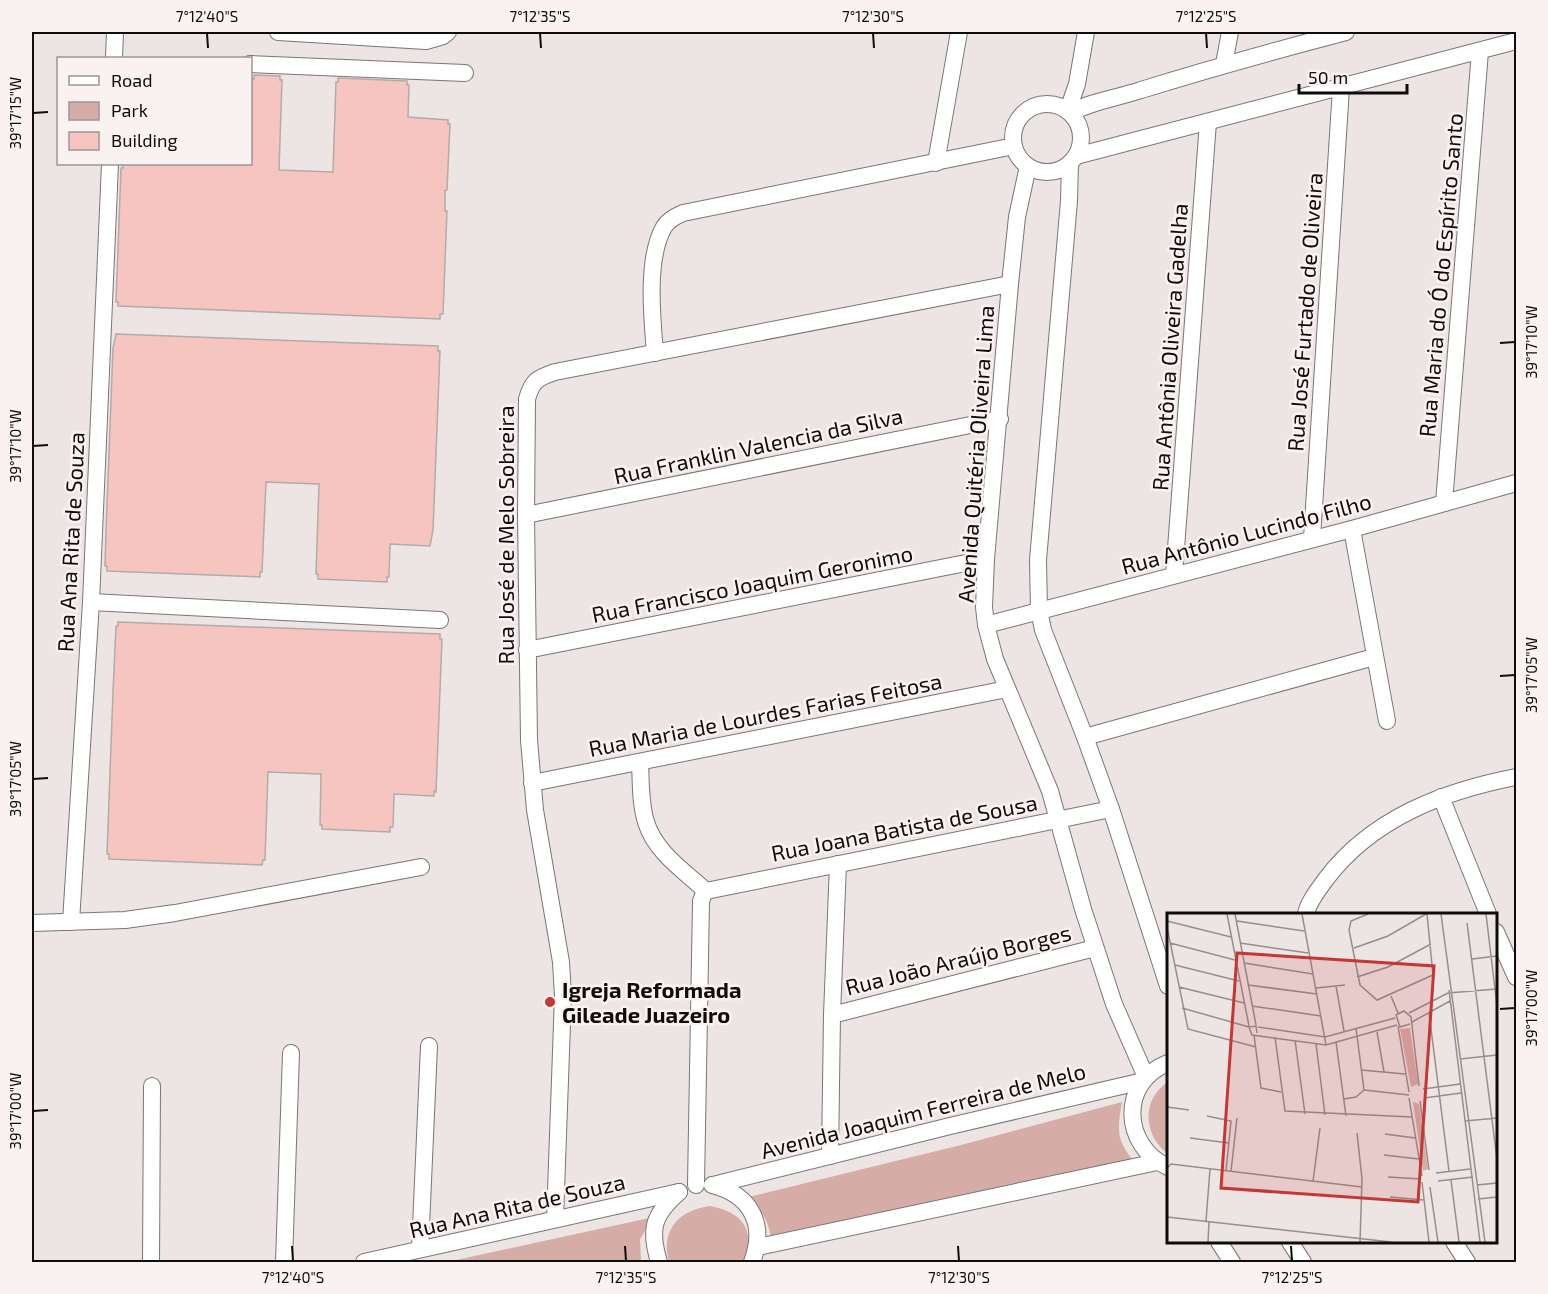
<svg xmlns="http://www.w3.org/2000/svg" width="1548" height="1294" font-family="'Exo 2',sans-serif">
<rect width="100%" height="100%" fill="#ede5e4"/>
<g fill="#d6aca7">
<path d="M1168,1082v72c-24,-18 -28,-54 0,-72z"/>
<path d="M1122,1102c-5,30 -6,38 14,62l-365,76c-2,-19 -9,-29 -22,-43l212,-52z"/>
<path d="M710,1206c35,7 42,23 38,56h-79c-9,-32 10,-52 41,-56z"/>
<path d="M654,1217l-14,22 1,21 -11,2h-183z"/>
</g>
<g fill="#f7c5bf" stroke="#b2abaa" stroke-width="1.5">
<path d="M254,75l26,1v4h2l-3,90 54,2 3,-90h2v-4l69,3v4h2l-1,32 40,3v4h2l-3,66h-2v21h2l-4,103h-3v5l-322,-13v-4h-2l5,-134h2v-4h127l1,-85h3z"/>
<path d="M116,334l322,12v5h2l-7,179 -3,16 -40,-2 -1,33h-2v5l-69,-3v-5h-2l3,-90 -53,-2 -4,90h-2v5l-153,-6v-5h-2l1,-35 7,-183z"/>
<path d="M118,622l322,12v5h2l-6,153 -2,-1v5l-40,-2 -1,33h-3v5l-68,-3v-4h-2l1,-51 -53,-2 -3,88h-2l-1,5 -153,-6v-5h-2l6,-162 3,-66h2z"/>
</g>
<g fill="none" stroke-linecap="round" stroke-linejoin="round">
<g stroke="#7c7574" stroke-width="18">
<g id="minor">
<path d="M278,32l148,9 17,-5 5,-4"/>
<path d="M114,58l1,-26"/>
<path d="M250,64l215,9"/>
<path d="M1224,64l6,-32"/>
<circle cx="1047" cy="138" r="34"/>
<path d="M1068,110l9,-26 9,-52"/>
<path d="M1070,113c22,-12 47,-15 71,-23 68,-21 136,-40 205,-58"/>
<path d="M1076,156l440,-115"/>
<path d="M936,163l23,-131"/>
<path d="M1070,163l-1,38 -31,359 1,50 4,20 42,107 26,72 57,177"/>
<path d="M1028,166l-11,51 -7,67 -24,275 -2,48 2,18 9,34 55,132 33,118 31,95 32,73"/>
<path d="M655,353c-3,-36 -9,-95 9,-126 4,-7 12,-11 19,-14l331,-67"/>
<path d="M1444,503l36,-452"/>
<path d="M526,515l474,-96"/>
<path d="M1352,529l35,192"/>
<path d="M1312,538l29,-450"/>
<path d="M1174,575l34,-453"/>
<path d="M91,602l349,18"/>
<path d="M986,625l366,-96 164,-46"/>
<path d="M527,650l459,-91"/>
<path d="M1085,737l289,-80"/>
<path d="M640,762c1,19 0,41 6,60 9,30 38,49 60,69"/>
<path d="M532,783l475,-94"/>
<path d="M1441,797l47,117"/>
<path d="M706,891l405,-82"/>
<path d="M1306,914c2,-12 13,-25 20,-35 46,-61 118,-88 190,-102"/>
<path d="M71,922l20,-320 19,-438"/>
<path d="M32,923l93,-3 50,-7 246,-46"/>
<path d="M1496,932l20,45"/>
<path d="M832,1015l263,-67"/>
<path d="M1168,1063c-49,19 -46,83 0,104"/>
<path d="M830,1156l2,-141 6,-151"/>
<path d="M696,1185l5,-284 3,-8 2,-2"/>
<path d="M712,1185c40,10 54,40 40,77"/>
<path d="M713,1185l237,-59 193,-45"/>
<path d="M555,1219l8,-223 -2,-34 -26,-152 -6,-70 -3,-225 1,-116c5,-18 10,-21 28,-27l455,-88"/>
<path d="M1219,1242l13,20"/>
<path d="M1290,1242l13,20"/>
<path d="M1454,1242l13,20"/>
<path d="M758,1247l399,-85"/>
<path d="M420,1249l9,-203"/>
<path d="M151,1262l1,-176"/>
<path d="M284,1262l7,-209"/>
<path d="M364,1262l315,-70"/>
<path d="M659,1262c-10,-33 -6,-47 20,-70"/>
</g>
</g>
<use href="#minor" stroke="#fff" stroke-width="16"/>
</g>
<path fill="none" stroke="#0f0c0c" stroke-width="2" d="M207,33l1,15M540,33l1,15M873,33l1,15M1206,33l1,15M33,113l15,-1M1500,343l15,-1M33,446l15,-1M1500,676l15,-1M33,779l15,-1M1500,1009l15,-1M33,1111l15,-1M292,1246l1,15M625,1246l1,15M958,1246l1,15M1291,1246l1,15"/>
<circle fill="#c53735" stroke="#faf2f1" stroke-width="2" cx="550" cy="1002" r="6"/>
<g text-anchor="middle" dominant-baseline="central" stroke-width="5" stroke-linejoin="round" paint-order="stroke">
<g font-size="22" fill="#0f0c0c" stroke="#faf2f1">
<text transform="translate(1440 275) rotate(-85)">Rua Maria do Ó do Espírito Santo</text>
<text transform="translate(1304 312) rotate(-86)">Rua José Furtado de Oliveira</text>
<text transform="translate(1169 347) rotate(-86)">Rua Antônia Oliveira Gadelha</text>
<text transform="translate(758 445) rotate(-12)">Rua Franklin Valencia da Silva</text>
<text transform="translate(975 454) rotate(-86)">Avenida Quitéria Oliveira Lima</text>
<text transform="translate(1246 533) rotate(-15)">Rua Antônio Lucindo Filho</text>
<text transform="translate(505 535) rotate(-90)">Rua José de Melo Sobreira</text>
<text transform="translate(70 542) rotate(-87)">Rua Ana Rita de Souza</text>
<text transform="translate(752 583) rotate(-11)">Rua Francisco Joaquim Geronimo</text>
<text transform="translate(765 714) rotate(-11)">Rua Maria de Lourdes Farias Feitosa</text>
<text transform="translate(904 827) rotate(-11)">Rua Joana Batista de Sousa</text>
<text transform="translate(958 959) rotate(-14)">Rua João Araújo Borges</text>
<text transform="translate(923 1110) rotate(-14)">Avenida Joaquim Ferreira de Melo</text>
<text transform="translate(517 1205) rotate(-13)">Rua Ana Rita de Souza</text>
</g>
<g font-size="22" font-weight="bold" fill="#0f0c0c" stroke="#faf2f1" text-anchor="start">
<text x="562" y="989">Igreja Reformada<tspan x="562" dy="25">Gileade Juazeiro</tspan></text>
</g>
</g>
<g transform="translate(1167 913)">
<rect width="330" height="330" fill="#ede5e4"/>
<path d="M243,115l8,56 -7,3 -11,-58zM246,189l6,2 9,65 -5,2z" fill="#d6aca7"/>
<path fill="none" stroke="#948e8e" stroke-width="1.5" d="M60,1l22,112M68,1l21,111M135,1l24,131M201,1l-17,7 -2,9 11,55 17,15 56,-25 -6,-61M274,1l44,328M319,1l11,92M0,8l64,16M70,8l67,10M300,10l30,236M0,14l21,102 68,18M3,30l65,17M73,30l68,10M187,35l34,-12 38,-22M305,46l25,-3M77,50l69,11M8,52l64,16M190,64l31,-10 43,-23M81,72l69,9M169,73l8,45M12,74l65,16M149,75l29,-3M282,77l31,252M224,83l7,17M85,93l69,10M15,95l67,19M242,100l39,-20 49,-4M262,100l20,158M245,109l38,-21M243,111l-10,3 -4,-12 8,-4 7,6 8,69M231,113l11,66M91,114l67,10 70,-19M189,115l8,62M210,119l7,40M90,120l-1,-7 -7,1 3,8 74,10 71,-20M87,122l7,53 20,4M108,124l10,74 127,6M128,127l10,74M169,129l10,74M149,131l9,71M293,146l37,-4M194,157l44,4M256,176l37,-5M197,177l45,5M242,185l13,78M257,185l37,-5M177,186l12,-2 8,-7M253,188l9,69M0,194l22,3M40,203l24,5 -5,50M298,208l32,-3M190,220l5,46 -2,63M218,221l30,4M23,225l39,5M217,242l35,4M0,255l4,-4 191,23M64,258l6,-53M269,260l34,-4M221,264l33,2M284,267l8,62M146,268l7,-53M271,268l35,-4M255,269l7,60M310,272l20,-2M263,274l8,55M223,284l34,3M311,286l19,-2M0,304l224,25M39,308l4,-52M41,329l1,-20"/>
<path fill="#c53735" fill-opacity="0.15" stroke="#c53735" stroke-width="3" d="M70,40l197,13 -16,236 -197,-14z"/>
<rect width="330" height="330" fill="none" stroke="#0f0c0c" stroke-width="3"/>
</g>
<rect width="1548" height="1294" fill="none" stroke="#faf2f1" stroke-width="66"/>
<rect x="57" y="57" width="195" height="108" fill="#faf2f1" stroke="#9c9695" stroke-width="1.5"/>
<rect x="69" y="76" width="30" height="9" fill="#ffffff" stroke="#9c9695" stroke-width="1.5"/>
<text x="111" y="87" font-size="18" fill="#0f0c0c">Road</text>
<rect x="69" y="102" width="30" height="18" fill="#d6aca7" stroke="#9c9695" stroke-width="1.5"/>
<text x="111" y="117" font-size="18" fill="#0f0c0c">Park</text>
<rect x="69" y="132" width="30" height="18" fill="#f7c5bf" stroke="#9c9695" stroke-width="1.5"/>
<text x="111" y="147" font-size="18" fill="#0f0c0c">Building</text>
<path d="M1299 84v9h108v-9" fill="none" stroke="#0f0c0c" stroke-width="3"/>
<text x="1308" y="84" font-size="18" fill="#0f0c0c" stroke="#faf2f1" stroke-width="4.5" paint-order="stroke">50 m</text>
<rect x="33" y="33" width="1482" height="1228" fill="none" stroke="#0f0c0c" stroke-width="2"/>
<g font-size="15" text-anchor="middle" fill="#0f0c0c">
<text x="207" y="22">7°12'40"S</text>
<text x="540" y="22">7°12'35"S</text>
<text x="873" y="22">7°12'30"S</text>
<text x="1206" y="22">7°12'25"S</text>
<text transform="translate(16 113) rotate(-90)" y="5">39°17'15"W</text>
<text transform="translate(1532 342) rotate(-90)" y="5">39°17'10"W</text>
<text transform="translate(16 446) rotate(-90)" y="5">39°17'10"W</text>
<text transform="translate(1532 675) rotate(-90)" y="5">39°17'05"W</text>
<text transform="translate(16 779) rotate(-90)" y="5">39°17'05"W</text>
<text transform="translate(1532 1008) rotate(-90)" y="5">39°17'00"W</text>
<text transform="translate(16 1111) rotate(-90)" y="5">39°17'00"W</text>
<text x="293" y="1283">7°12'40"S</text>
<text x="626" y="1283">7°12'35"S</text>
<text x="959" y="1283">7°12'30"S</text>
<text x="1292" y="1283">7°12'25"S</text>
</g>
</svg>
